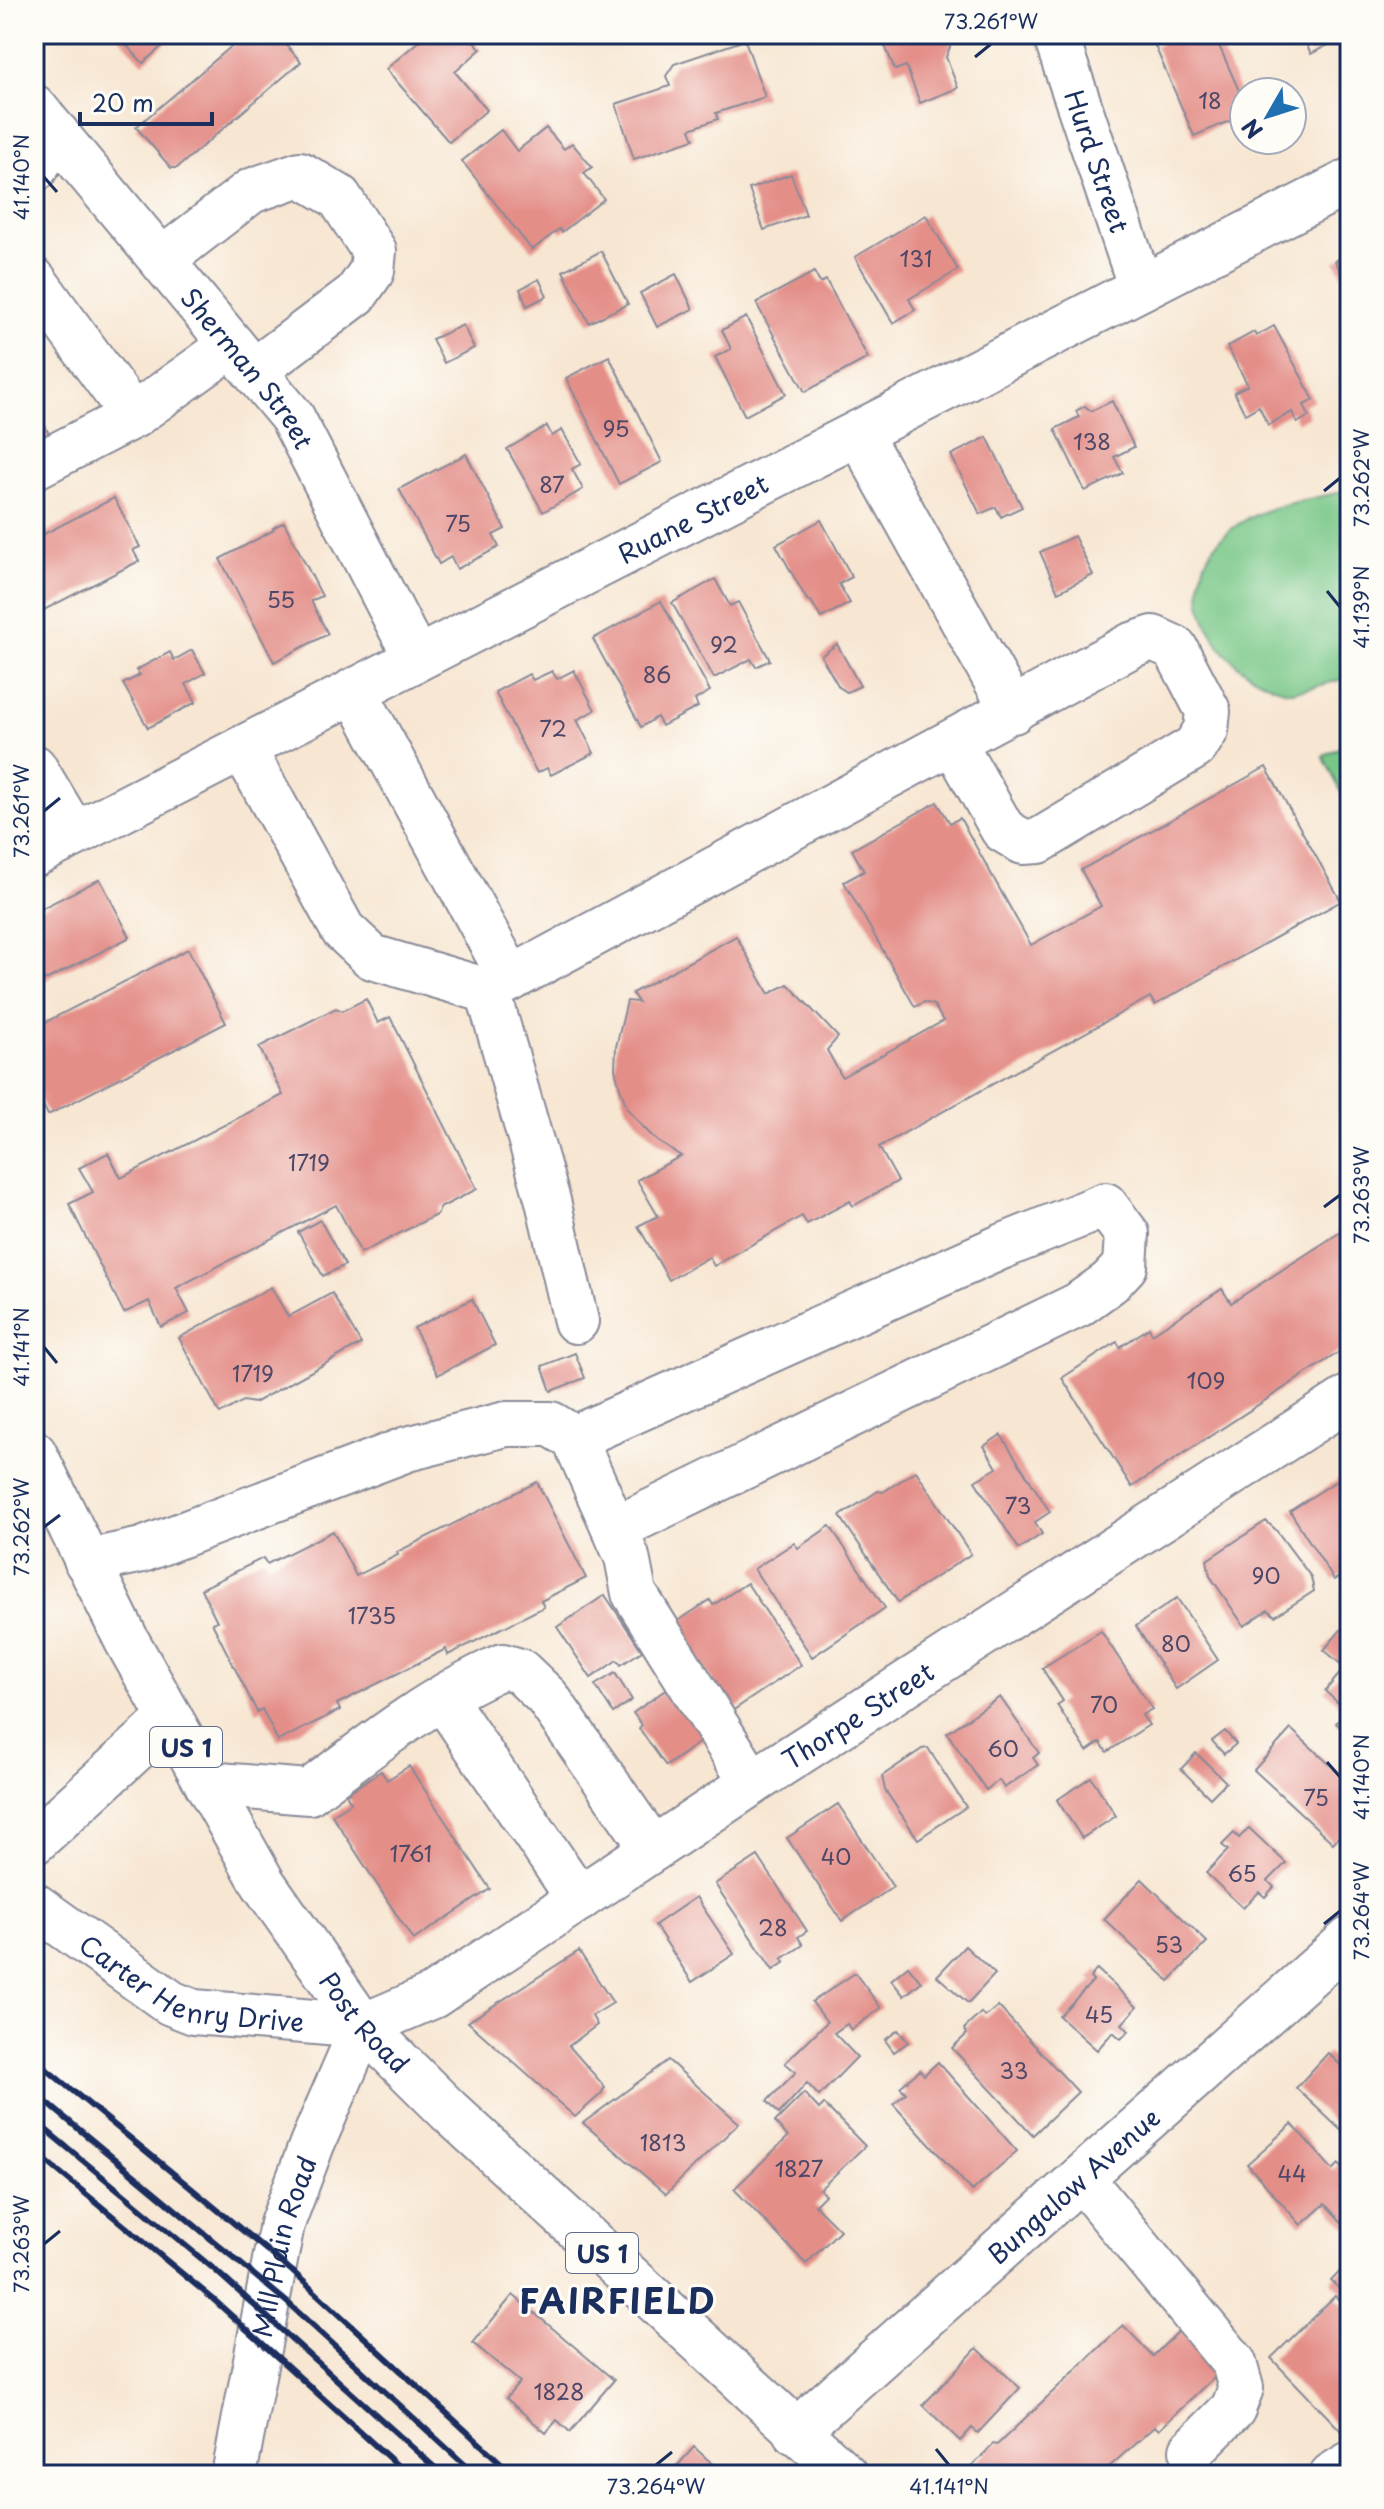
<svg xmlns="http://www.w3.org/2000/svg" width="1384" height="2509" font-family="'Playpen Sans',sans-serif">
<rect width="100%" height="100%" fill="#fdfcf7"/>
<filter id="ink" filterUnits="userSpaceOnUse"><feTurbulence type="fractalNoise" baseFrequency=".0125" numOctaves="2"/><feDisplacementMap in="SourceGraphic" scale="16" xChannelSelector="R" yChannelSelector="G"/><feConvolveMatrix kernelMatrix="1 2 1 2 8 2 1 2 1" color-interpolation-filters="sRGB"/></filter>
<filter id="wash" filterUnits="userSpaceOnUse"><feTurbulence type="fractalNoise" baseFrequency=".006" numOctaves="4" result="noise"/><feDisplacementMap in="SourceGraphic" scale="32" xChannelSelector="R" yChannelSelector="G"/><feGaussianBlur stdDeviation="1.8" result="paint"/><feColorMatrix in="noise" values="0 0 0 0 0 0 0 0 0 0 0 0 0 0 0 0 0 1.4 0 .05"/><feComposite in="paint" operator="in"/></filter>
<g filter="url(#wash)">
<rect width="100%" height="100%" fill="#f7e6d2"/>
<g fill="#78c787" stroke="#4a7b72" stroke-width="2">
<path d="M1350,490v187c-16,4 -44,14 -60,14 -11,-1 -25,-8 -34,-13 -53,-30 -81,-103 -27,-147 33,-27 81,-31 121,-41z"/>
<path d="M1350,742v67l-27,-53z"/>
</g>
<g id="blocks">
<g fill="#e48e88">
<path d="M116,34h60l-33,29z"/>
<path d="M246,34h31l24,28 -124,106h-6l-35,-41z"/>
<path d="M427,34h41l13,15 -26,23 32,38 -38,32 -63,-73z"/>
<path d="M880,34h68l4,8 -6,15 12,31 -38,15 -14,-37 -11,4z"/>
<path d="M1183,34h31l30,68v13l-50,21 -39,-90z"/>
<path d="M1301,34h48l-38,20z"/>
<path d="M745,40l20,57 -49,16 2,6 -28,10 4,10 -60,20 -18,-55 54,-18 -4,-10 8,-12z"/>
<path d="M546,128l18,21 8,-6 20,24 -8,6 20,26 -42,33 -3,-3 -27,21 -70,-89 39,-31 16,21z"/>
<path d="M791,174l15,41 -42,15 -15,-41z"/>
<path d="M926,215l32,55 -49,29 6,11 -22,13 -38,-66z"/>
<path d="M601,251l27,53 -39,19 -26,-52z"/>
<path d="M1350,253v37l-15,-29z"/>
<path d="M814,272l6,11 6,-3 42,78 -63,34 -49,-89z"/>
<path d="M676,274l17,35 -36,18 -17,-34z"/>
<path d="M539,279l8,17 -20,10 -7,-17z"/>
<path d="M746,317l40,77 -41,22 -30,-59 16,-8 -9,-19z"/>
<path d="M463,325l11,23 -30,15 -12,-24z"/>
<path d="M1274,326l40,74 -10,5 5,11 -12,7 -5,-11 -24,13 -9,-19 -14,8 -11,-22 14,-7 -21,-38 27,-15 2,4z"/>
<path d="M609,356l53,106 -43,22 -53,-106z"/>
<path d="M34,401l17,38 -17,8z"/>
<path d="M1112,401l22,46 -20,10 9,16 -38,18 -30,-62 24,-12 -3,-6 9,-5 6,5z"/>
<path d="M547,426l5,10 10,-6 19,34 -9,5 11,20 -40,23 -36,-63z"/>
<path d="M987,437l35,70 -21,10 -5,-10 -16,7 -29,-59z"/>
<path d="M466,454l39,75 -12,6 6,12 -42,22 -6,-12 -12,7 -40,-75z"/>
<path d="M114,498l26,49 -7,3 6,11 -97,50 -6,-10 -2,1v-63z"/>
<path d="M821,520l31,57 -13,7 11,19 -29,15 -10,-17 -4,-1 -31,-55z"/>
<path d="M284,522l38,74 -11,5 17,33 -54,28 -54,-103 54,-29 -1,-2z"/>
<path d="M1074,536l19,39 -35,17 -18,-40z"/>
<path d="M715,579l15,27 8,-4 32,58 -14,7 -5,-8 -37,19 -42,-75z"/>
<path d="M661,601l49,90 -15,9 3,7 -36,19 -5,-9 -16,10 -48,-88z"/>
<path d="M837,644l23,42 -13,6 -8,-5 -18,-31z"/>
<path d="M192,650l13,23 -19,11 10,18 -48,26 -25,-44 17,-9 -4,-5 34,-18 4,8z"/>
<path d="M574,670l21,40 -18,10 17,33 -43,22 -4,-7 -10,5 -42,-81 34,-18 4,6 19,-9 5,8z"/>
<path d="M1266,767l75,134 -186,104 -5,-8 -271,150 19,34 -45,25 -3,-5 -43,23 -5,-8 -88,50 -5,-9 -40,23 -31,-54 20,-10 -21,-36 44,-24 -24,-15 -15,-15 -15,-18 -7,-20 -5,-19 1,-22 11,-46 11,1 -6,-9 104,-57 33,58 19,-10 50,53 -11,13 15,27 101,-56 -9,-16 -10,-3 -9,5 -71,-125 20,-11 -12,-21 85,-48 13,21 10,-5 71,127 70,-39 -20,-36z"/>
<path d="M100,879l30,58 -96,49v-74z"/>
<path d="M188,949l38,74 -178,92 -14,-27v-60z"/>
<path d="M366,999l12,24 12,-6 87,172 -37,19 -2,6 -77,39 -25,-48 -160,83 13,25 -28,14 -12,-26 -25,12 -55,-109 24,-12 -14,-24 29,-15 13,25 162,-83 -24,-48 77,-39 6,3z"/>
<path d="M320,1220l25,45 -22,11 -25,-44z"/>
<path d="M1350,1226v119l-218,142 -70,-109 55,-36 3,5 29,-19 3,6 70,-45 9,14z"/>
<path d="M271,1287l17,30 44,-24 29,51 -107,59 -11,-2 -23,13 -41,-76z"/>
<path d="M472,1299l23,46 -57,30 -24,-47z"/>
<path d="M575,1353l10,25 -34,13 -9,-25z"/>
<path d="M1001,1435l49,77 -15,10 7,12 -23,15 -44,-68 22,-13 -13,-22z"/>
<path d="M916,1471l55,83 -73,48 -58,-86 38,-25 5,1z"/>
<path d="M1350,1472v98l-16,10 -44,-69z"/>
<path d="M537,1482l49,96 -45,23 3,6 -96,48 -2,-6 -109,55 3,6 -62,31 -16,-32 -5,3 -45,-89 5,-2 -16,-32 62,-31 4,6 66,-33 23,45 42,-21 -1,-3z"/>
<path d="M1266,1521l10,9 35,47 3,14 -39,25 -7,-6 -24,16 -34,-50 -3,-16z"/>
<path d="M830,1526l55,82 -73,49 -58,-88 40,-26 4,5z"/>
<path d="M747,1583l54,82 -69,46 -57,-88 35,-23 3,5z"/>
<path d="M605,1595l37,56 -21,14 -4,-5 -26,18 -34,-51z"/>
<path d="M1177,1598l41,62 -42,29 -40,-63z"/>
<path d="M1350,1619v53l-26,-22z"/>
<path d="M1101,1631l51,78 -10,6 7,10 -42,27 -7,-10 -13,9 -30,-46 6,-4 -21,-33z"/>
<path d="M1342,1671l8,7v58l-14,-13 11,-12 -22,-20z"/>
<path d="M615,1673l17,27 -19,13 -18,-28z"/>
<path d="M671,1686l36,51 -41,29 -27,-38 3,-3 -9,-12z"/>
<path d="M1000,1697l39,56 -6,5 5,7 -34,23 -5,-8 -13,10 -39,-57z"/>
<path d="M1291,1729l59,54v41l-17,19 -79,-73z"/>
<path d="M1225,1731l11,13 -12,10 -12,-13z"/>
<path d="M928,1748l38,59 -48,32 -33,-49 -3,-14 40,-27z"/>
<path d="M1196,1753l30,29 -16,16 -29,-29z"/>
<path d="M409,1766l81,123 -77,51 -81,-125 19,-12 -5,-9 35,-23 6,9z"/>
<path d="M1091,1777l25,39 -34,22 -25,-38z"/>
<path d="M838,1804l55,83 -51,34 -55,-83z"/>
<path d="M1249,1828l37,35 -18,18 6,6 -9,10 -6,-5 -16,16 -37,-35 22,-23 -6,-5 12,-12 5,5z"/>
<path d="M758,1856l49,75 -9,6 5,8 -21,14 3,3 -12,8 -58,-86z"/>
<path d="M1142,1879l65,63 -38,39 -65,-62z"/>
<path d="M696,1897l38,57 -42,28 -37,-57z"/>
<path d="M965,1946l30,28 -27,29 -31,-27z"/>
<path d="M579,1951l34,52 -21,13 5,9 -28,21 36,41 -4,7 -26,23 -107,-95z"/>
<path d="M908,1966l13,16 -17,14 -13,-16z"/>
<path d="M1097,1969l40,38 -15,17 7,7 -8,8 -8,-7 -16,18 -38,-34 34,-35 -3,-3z"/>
<path d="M855,1973l26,35 -30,22 -4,-6 -13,9 23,24 -38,39 -12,-13 -28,31 -12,-13 29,-29 -11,-9 42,-41 -15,-20z"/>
<path d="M998,2006l80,86 -45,43 -81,-87 15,-14 -3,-5 17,-16 4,4z"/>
<path d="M898,2030l10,12 -14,10 -9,-12z"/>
<path d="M1328,2053l22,21 -2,63 -52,-49z"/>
<path d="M668,2060l71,63 -73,71 -83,-71z"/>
<path d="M938,2062l79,89 -45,40 -79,-87 13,-11 -6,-6 20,-17 4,5z"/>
<path d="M804,2093l15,16 5,-5 41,42 -45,43 5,6 -10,10 25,25 -34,34 -72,-75 54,-52 -13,-15z"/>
<path d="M1292,2124l41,46 6,-6 11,13v54l-25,-27 -24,21 -54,-61z"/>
<path d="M1350,2261v38l-19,-18z"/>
<path d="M513,2295l101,85 -44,52 -13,-12 -11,13 -40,-35 14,-16 -47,-39z"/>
<path d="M1335,2296l15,16v116l-6,6 -73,-76z"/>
<path d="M1123,2325l30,31 27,-26 40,41 -61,59 -4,-4 -55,49h-127l-5,-4 25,-27 4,1z"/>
<path d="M977,2348l43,40 -42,45 -6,-5 -12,13 -37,-36z"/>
<path d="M694,2447l12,11 20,17h-57z"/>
</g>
</g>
</g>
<g filter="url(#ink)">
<use href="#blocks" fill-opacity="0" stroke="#898a98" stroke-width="2"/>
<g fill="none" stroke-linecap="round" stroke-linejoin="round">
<g stroke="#898a98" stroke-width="48">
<g id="minor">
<path id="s1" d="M1055,34l86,254"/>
<path id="s2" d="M34,107l258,310 124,241"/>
<path d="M34,170l23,-36"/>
<path d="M162,260l89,-69 49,-17 39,23 35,54 -2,20 -16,23 -102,77"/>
<path d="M34,280l99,136"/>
<path d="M859,434l154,277"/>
<path d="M34,467l99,-51 99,-71"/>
<path d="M354,690l157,289"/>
<path d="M243,748l100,182 29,27 116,34"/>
<path d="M34,767l40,67"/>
<path id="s3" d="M34,855l1316,-674"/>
<path d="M576,1321l-28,-120 -60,-210 644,-346 21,-7 22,10 33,63 -2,19 -11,17 -156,94 -16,1 -20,-12 -49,-87"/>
<path d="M574,1438l427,-191 104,-42 22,29 -2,32 -15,16 -32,23 -463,224"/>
<path d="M87,1562l55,-12 265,-101 99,-25h45l23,14 53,119 7,36 118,190"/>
<path d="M443,1698l136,201"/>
<path d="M207,1784l102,8c62,-47 123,-95 194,-126l17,5 27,26 106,152"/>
<path d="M34,1842l136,-124"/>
<path id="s4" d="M34,1905l137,98 23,9 169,14 70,-30 319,-213 598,-386"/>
<path d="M1081,2178l153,185 7,25 -8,21 -41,41"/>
<path id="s5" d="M795,2432l555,-493"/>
<path d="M1332,2475l18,-11"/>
</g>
</g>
<g stroke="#898a98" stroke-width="48">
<g id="major">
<path id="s6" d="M34,1453l93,188 136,242 100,143 86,85 396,364"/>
<path id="s7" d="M234,2475l48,-251 30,-80 51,-118"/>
</g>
</g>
<use href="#minor" stroke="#fff" stroke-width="44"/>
<use href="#major" stroke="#fff" stroke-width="44"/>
<g stroke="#1b2f5e" stroke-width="6">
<path d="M34,2059l258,212 222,204"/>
<path d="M34,2092l254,211 188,172"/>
<path d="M34,2120l181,150 228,205"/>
<path d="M34,2151l179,148 195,176"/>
</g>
</g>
</g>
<path fill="none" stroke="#1b2f5e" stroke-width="3" d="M975,57l16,-13M44,177l13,15M1324,491l16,-13M1327,591l13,16M44,811l16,-13M1324,1207l16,-12M44,1347l13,16M44,1527l16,-12M1327,1762l13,15M1324,1924l16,-13M44,2244l16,-13M936,2449l13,16M656,2465l16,-13"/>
<g text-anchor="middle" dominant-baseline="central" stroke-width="6" stroke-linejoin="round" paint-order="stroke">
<g font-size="22" fill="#4d4768">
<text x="1210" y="99">18</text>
<text x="916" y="257">131</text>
<text x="616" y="427">95</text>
<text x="1092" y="440">138</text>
<text x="552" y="483">87</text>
<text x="458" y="522">75</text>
<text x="281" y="598">55</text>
<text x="724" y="643">92</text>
<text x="657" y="673">86</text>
<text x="553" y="727">72</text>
<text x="309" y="1161">1719</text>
<text x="253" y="1372">1719</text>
<text x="1206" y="1379">109</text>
<text x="1018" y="1504">73</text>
<text x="1266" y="1574">90</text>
<text x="372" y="1614">1735</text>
<text x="1176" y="1642">80</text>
<text x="1104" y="1703">70</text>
<text x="1003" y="1747">60</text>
<text x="1316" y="1796">75</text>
<text x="411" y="1852">1761</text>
<text x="836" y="1855">40</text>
<text x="1242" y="1872">65</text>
<text x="773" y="1926">28</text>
<text x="1169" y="1943">53</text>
<text x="1099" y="2013">45</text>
<text x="1014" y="2069">33</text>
<text x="663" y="2141">1813</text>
<text x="799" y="2167">1827</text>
<text x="1292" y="2172">44</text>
<text x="559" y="2390">1828</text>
</g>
<g fill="#fdfcf7" stroke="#5f6c8c" stroke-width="2">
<rect x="150" y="1727" width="72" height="40" rx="6"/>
<rect x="566" y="2233" width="72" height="40" rx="6"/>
</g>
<g font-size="24" font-weight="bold" fill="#1b2f5e">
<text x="186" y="1747">US 1</text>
<text x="602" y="2253">US 1</text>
</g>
<g font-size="26" fill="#1b2f5e" stroke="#fdfcf7">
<text stroke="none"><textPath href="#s1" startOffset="134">Hurd Street</textPath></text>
<text stroke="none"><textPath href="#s2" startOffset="338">Sherman Street</textPath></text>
<text stroke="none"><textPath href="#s3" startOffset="740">Ruane Street</textPath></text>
<text stroke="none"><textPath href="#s4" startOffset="948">Thorpe Street</textPath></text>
<text stroke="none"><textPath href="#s4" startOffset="182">Carter Henry Drive</textPath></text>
<text stroke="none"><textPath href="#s6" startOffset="660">Post Road</textPath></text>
<text stroke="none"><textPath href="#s5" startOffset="372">Bungalow Avenue</textPath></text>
<text stroke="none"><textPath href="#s7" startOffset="234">Mill Plain Road</textPath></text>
</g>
<g font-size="34" font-weight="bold" letter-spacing="2" fill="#1b2f5e" stroke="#fdfcf7">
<text x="618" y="2300">FAIRFIELD</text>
</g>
</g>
<rect width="1384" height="2509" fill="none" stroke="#fdfcf7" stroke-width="88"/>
<g transform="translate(1268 116) rotate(231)"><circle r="38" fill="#fdfcf7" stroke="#a3aaba" stroke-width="2"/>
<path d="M0-6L14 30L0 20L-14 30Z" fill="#1f6fb2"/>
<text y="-12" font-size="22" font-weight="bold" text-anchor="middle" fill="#1b2f5e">N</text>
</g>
<path d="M80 112v12h132v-12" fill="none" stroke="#1b2f5e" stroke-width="4"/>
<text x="92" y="112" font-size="24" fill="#1b2f5e" stroke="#fdfcf7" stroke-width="6" paint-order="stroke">20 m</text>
<rect x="44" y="44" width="1296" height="2421" fill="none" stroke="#1b2f5e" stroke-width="3"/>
<g font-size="20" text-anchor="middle" fill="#1b2f5e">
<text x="991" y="29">73.261°W</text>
<text transform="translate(22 177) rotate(-90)" y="7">41.140°N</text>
<text transform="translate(1362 478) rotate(-90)" y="7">73.262°W</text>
<text transform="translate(1362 607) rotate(-90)" y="7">41.139°N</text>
<text transform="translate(22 811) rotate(-90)" y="7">73.261°W</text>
<text transform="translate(1362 1195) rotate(-90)" y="7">73.263°W</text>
<text transform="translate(22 1347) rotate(-90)" y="7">41.141°N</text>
<text transform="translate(22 1527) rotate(-90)" y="7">73.262°W</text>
<text transform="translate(1362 1777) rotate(-90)" y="7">41.140°N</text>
<text transform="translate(1362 1911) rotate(-90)" y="7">73.264°W</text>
<text transform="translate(22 2244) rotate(-90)" y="7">73.263°W</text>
<text x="656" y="2494">73.264°W</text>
<text x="949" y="2494">41.141°N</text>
</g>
</svg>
